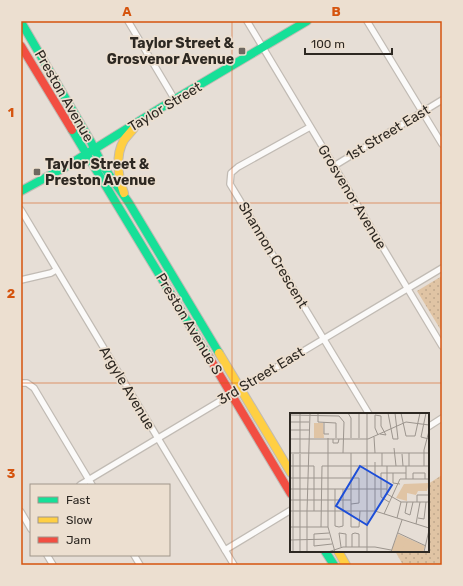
<svg xmlns="http://www.w3.org/2000/svg" width="463" height="586" font-family="Rubik,sans-serif">
<defs>
<pattern id="grass-dots" width="8" height="8" patternUnits="userSpaceOnUse"><rect width="8" height="8" fill="#e0c4a4"/><path d="M2 2h.1M6 6h.1" fill="none" stroke="#c0a88d" stroke-width="1.8" stroke-linecap="round"/></pattern>
</defs>
<rect width="100%" height="100%" fill="#e6ded6"/>
<g fill="url(#grass-dots)">
<path d="M442,276v56l-25,-41z"/>
<path d="M442,475v90h-39l-8,-14h33v-67z"/>
</g>
<g fill="none" stroke-linecap="round" stroke-linejoin="round">
<g stroke="#c1bbb4" stroke-width="8">
<g id="street">
<path d="M128,21l47,79"/>
<path d="M247,21l195,325"/>
<path d="M367,21l75,123"/>
<path d="M310,127l-72,40 -7,6 -1,11 139,230"/>
<path d="M334,166l108,-66"/>
<path d="M21,210l213,355"/>
<path d="M21,280l30,-7 5,-3"/>
<path d="M21,383h6l7,5 58,97"/>
<path d="M428,427l14,-9"/>
<path d="M80,485l362,-217"/>
<path d="M21,512l10,17"/>
<path d="M225,550l66,-40"/>
<path d="M47,555l6,10"/>
<path d="M134,555l6,10"/>
</g>
</g>
<g stroke="#c1bbb4" stroke-width="10">
<g id="fast">
<path d="M21,22l70,120 12,24 26,37 90,150"/>
<path d="M72,130l137,227"/>
<path d="M21,191l46,-25 95,-59 145,-86"/>
<path d="M325,551l9,14"/>
</g>
</g>
<g stroke="#c1bbb4" stroke-width="10">
<g id="slow">
<path d="M124,193c-6,-16 -9,-38 0,-53 3,-4 7,-8 10,-12"/>
<path d="M219,353l72,120"/>
<path d="M338,551l8,14"/>
</g>
</g>
<g stroke="#c1bbb4" stroke-width="10">
<g id="jam">
<path d="M21,46l51,84"/>
<path d="M209,357l82,137"/>
</g>
</g>
<use href="#street" stroke="#fbfaf9" stroke-width="5.5"/>
<use href="#fast" stroke="#16e098" stroke-width="8"/>
<use href="#slow" stroke="#ffcf43" stroke-width="8"/>
<use href="#jam" stroke="#f24e42" stroke-width="8"/>
</g>
<path fill="none" stroke="#d5540e" stroke-width="1" stroke-opacity="0.55" d="M232,21v544M21,203h421M21,383h421"/>
<g fill="#6e6861" stroke="#ecdfd0" stroke-width="1.5">
<rect x="238" y="47" width="8" height="8" rx="2"/>
<rect x="33" y="168" width="8" height="8" rx="2"/>
</g>
<g text-anchor="middle" dominant-baseline="central" stroke-width="3.5" stroke-linejoin="round" paint-order="stroke">
<g font-size="14" font-weight="bold" fill="#2d2822" stroke="#ecdfd0" text-anchor="end">
<text x="234" y="43">Taylor Street &amp;<tspan x="234" dy="16">Grosvenor Avenue</tspan></text>
<text x="45" y="164" text-anchor="start">Taylor Street &amp;<tspan x="45" dy="16">Preston Avenue</tspan></text>
</g>
<g font-size="14" fill="#2d2822" stroke="#ecdfd0">
<text transform="translate(64 96) rotate(60)">Preston Avenue</text>
<text transform="translate(165 107) rotate(-31)">Taylor Street</text>
<text transform="translate(388 133) rotate(-31)">1st Street East</text>
<text transform="translate(352 197) rotate(59)">Grosvenor Avenue</text>
<text transform="translate(273 255) rotate(59)">Shannon Crescent</text>
<text transform="translate(189 324) rotate(59)">Preston Avenue S</text>
<text transform="translate(261 376) rotate(-31)">3rd Street East</text>
<text transform="translate(127 388) rotate(59)">Argyle Avenue</text>
</g>
</g>
<g transform="translate(290 413)">
<rect width="139" height="139" fill="#e6ded6"/>
<path d="M24,10h9l1,15h-10zM139,70l-2,8h-9l-2,4 -9,-2v8l-11,-3 8,-14zM108,121l27,12 -2,6 -32,-1z" fill="#e0c4a4"/>
<path d="M115,127l11,3 -2,9 -12,-1z" fill="#e0c4a4"/>
<path fill="none" stroke="#9c958e" stroke-width="1" d="M58,0l3,5v20M69,0v25M98,0l5,26h5l-3,-26M111,0l5,23h9l5,-23M136,0l-5,24 8,2M28,1v8l18,1v15M0,2l49,1 5,6 -1,31M0,9h19M34,9v12h5M0,17h19M88,22l-3,-7v-13l6,1v10l5,9 -6,-1M84,24l1,16M38,25v89l7,25M0,26h78l38,-17 23,3M43,26v4h5l1,-4M104,35l2,18M0,40h139M10,40v-39M61,40v74h8l1,-16M92,40v13M112,41l1,12M0,53h24v45M97,53v28l14,8h28M116,53v13M119,53v-13M134,53v-16l5,-19M103,60v10l7,1M0,65h69v25l-8,1M123,66v-6h12v6M0,76h97M45,76v37l4,1 4,-1v-37M0,87h61M99,89l-8,-5v-24h25M117,89l-2,11 5,2 3,-13M127,89v-7h12M0,98h85l54,17M17,98l3,-98M85,98v-49M94,101l16,-35h29M107,105l4,-16M128,105l6,1 2,-17M126,111l4,-22M0,114h38M31,114l1,-61h107M39,120l-15,1v12l18,-2M108,120l28,13M0,127l40,-1M51,134l-2,-14 7,1v13M62,134v-13l3,-1 4,1v13M3,139v-98M10,139v-98M17,139v-41M38,139l15,-5h32l16,3M77,139v-139M101,139l11,-32M134,139l5,-22"/>
<path fill="#1d4ed8" fill-opacity="0.15" stroke="#1d4ed8" stroke-width="2" d="M70,53l32,19 -25,40 -31,-19z"/>
<rect width="139" height="139" fill="none" stroke="#2d2822" stroke-width="2"/>
</g>
<rect width="463" height="586" fill="none" stroke="#ecdfd0" stroke-width="44"/>
<rect x="30" y="484" width="140" height="72" fill="#ecdfd0" stroke="#a0968a"/>
<rect x="38" y="497" width="20" height="6" fill="#16e098" stroke="#a0968a"/>
<text x="66" y="504" font-size="12" fill="#2d2822">Fast</text>
<rect x="38" y="517" width="20" height="6" fill="#ffcf43" stroke="#a0968a"/>
<text x="66" y="524" font-size="12" fill="#2d2822">Slow</text>
<rect x="38" y="537" width="20" height="6" fill="#f24e42" stroke="#a0968a"/>
<text x="66" y="544" font-size="12" fill="#2d2822">Jam</text>
<path d="M305 48v6h87v-6" fill="none" stroke="#2d2822" stroke-width="2"/>
<text x="311" y="48" font-size="12" fill="#2d2822" stroke="#ecdfd0" stroke-width="3" paint-order="stroke">100 m</text>
<rect x="22" y="22" width="419" height="542" fill="none" stroke="#d5540e" stroke-width="1.5"/>
<g font-size="13" text-anchor="middle" font-weight="bold" fill="#d5540e">
<text x="127" y="16">A</text>
<text x="336" y="16">B</text>
<text x="11" y="117">1</text>
<text x="11" y="298">2</text>
<text x="11" y="478">3</text>
</g>
</svg>
